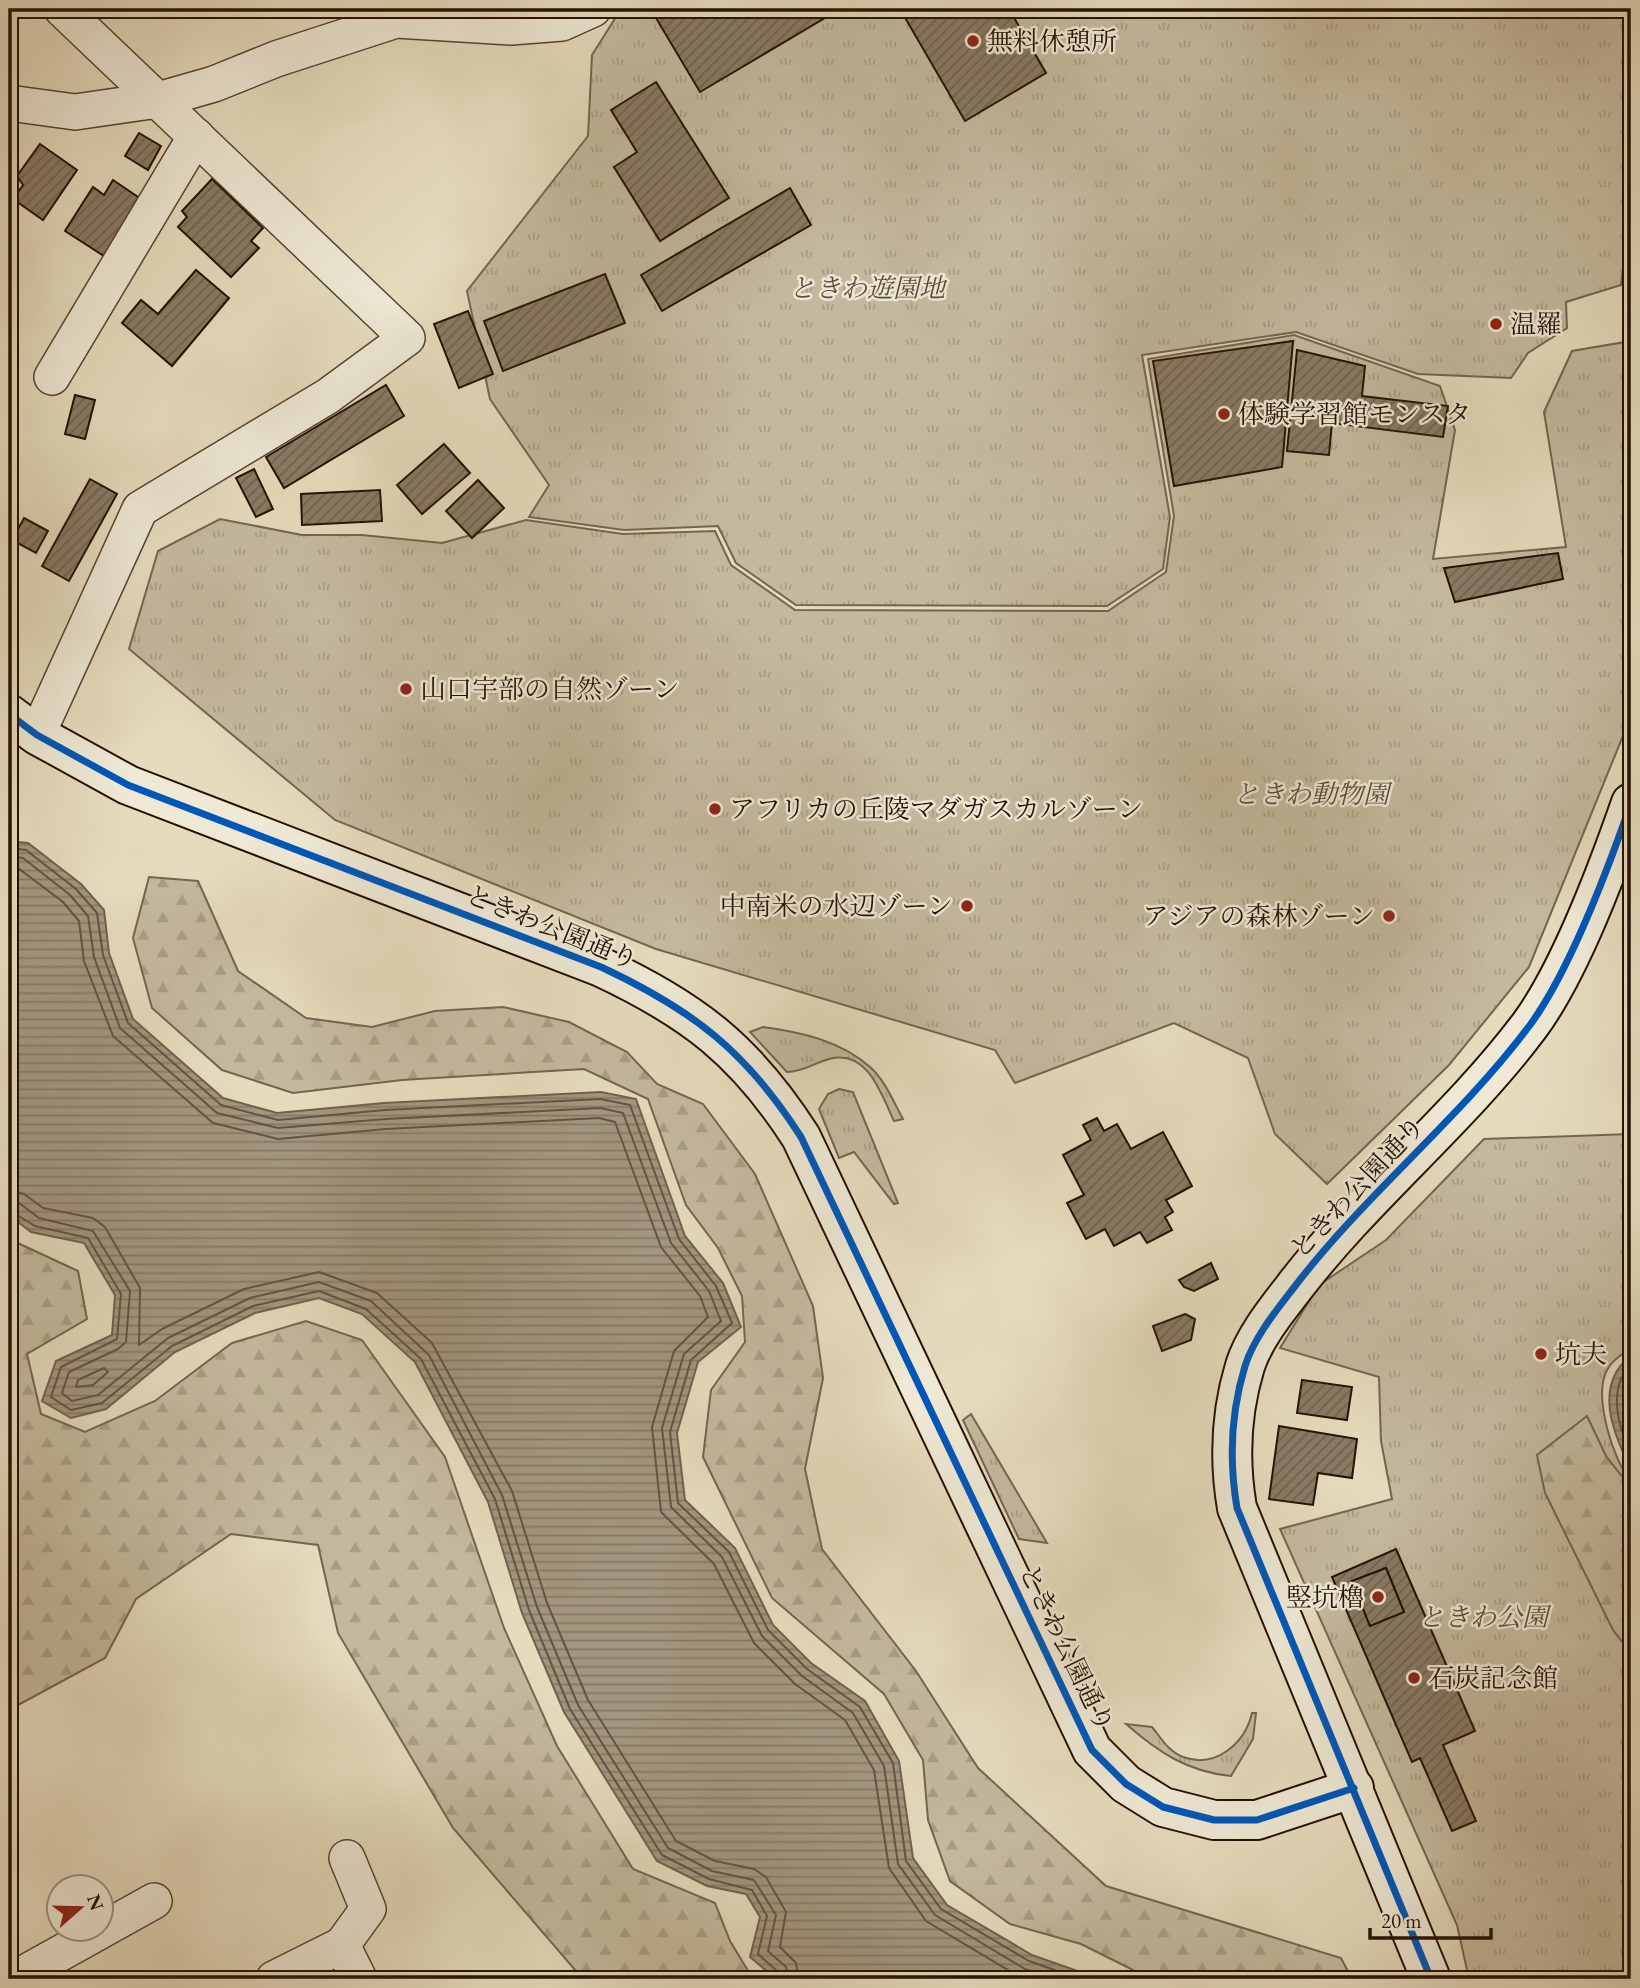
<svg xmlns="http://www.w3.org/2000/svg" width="1640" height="1988" font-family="'EB Garamond','Noto Serif JP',serif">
<defs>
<pattern id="grass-tufts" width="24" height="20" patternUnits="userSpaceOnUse" patternTransform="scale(1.75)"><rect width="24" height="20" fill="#c4b99e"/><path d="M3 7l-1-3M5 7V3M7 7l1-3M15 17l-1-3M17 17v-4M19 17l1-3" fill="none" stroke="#a89e86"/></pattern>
<pattern id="forest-firs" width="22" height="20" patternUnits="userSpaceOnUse" patternTransform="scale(1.75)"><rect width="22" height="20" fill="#c4b99e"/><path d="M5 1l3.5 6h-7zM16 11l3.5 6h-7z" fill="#a89e86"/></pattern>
<pattern id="water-rules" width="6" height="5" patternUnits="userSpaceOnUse" patternTransform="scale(1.75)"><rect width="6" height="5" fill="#a3967e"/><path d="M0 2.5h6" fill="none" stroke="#857965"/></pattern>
<pattern id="building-hatch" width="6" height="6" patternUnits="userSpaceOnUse" patternTransform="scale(1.75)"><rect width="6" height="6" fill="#887a64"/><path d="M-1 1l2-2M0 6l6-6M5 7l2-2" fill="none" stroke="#6f6350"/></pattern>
</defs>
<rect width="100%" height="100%" fill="#e5dbbd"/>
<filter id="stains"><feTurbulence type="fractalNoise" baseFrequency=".00286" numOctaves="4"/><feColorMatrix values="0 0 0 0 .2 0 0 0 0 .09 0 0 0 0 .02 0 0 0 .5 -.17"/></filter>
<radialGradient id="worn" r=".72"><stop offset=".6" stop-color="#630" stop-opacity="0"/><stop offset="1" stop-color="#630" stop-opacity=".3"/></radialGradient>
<g fill="url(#grass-tufts)" stroke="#746551" stroke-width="2">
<path d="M621,9h1002c3,91 11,186 -2,276l-55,17 1,26 -39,25 -17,25 -93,-4 -122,-42 -154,23 28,162 -7,52 -56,37 -311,-1 -60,-42 -18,-37 -94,4 -95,-13 20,-32 -59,-86 -23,-108 121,-155 4,-81z"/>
<path d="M1294,335l146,51 15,44 -22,129 133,-12 -22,-135 28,-61 59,-10v368l-2,12 -100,246 -80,98 -122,119 -52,-50 -27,-76 -74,-35 -159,60 -20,-33 -339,-101 -321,-129 -206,-171 29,-98 62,-32 82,16h60l80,8 84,-23 97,14 92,-3 16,34 64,45 313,1 58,-39 8,-56 -26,-157z"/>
<path d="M763,1027c38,5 78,14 107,40 15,13 24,36 33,52l-9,2c-13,-27 -26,-72 -65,-62 -15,4 -26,13 -42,13l-37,-40z"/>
<path d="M839,1089l14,3 45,111 -4,1 -40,-52 -15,6 -20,-49 9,-15z"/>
<path d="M1631,1134v214c-8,5 -20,14 -24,22 -14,26 6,91 24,111v498h-162l-12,-54 -177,-396 112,-30 -11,-58 -2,-64 -99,-29 39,-63 67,-45 98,-101z"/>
<path d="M971,1414l76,129 -28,-4 -56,-119z"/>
<path d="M1252,1713h4l-3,26 -22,37c-43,-4 -73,-24 -105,-52l26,3c9,11 17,25 31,30 33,12 62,-14 69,-44z"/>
</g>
<g fill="url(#forest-firs)" stroke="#746551" stroke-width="2">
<path d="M149,877l49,4 40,90 68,47 66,9 63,-16 68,-4 66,15 58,30 30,32 46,20 52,70 58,132 10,72 -18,91 17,80 94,122 62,97 128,118 235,72 11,21h-201l-70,-35 -71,-20 -60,-43 -22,-61 -5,-60 -39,-66 -112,-96 -69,-141 8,-67 34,-48 -3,-46 -24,-48 -32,-43 -38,-106 -64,-30 -182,11 -109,13 -71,-23 -70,-62 -19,-70z"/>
<path d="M9,1239l69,32 9,48 -60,35 14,60 44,18 70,-31 77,-58 74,-22 56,19 83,117 59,171 53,118 76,123 82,34 15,38 23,38 -171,-1 -129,-150 -115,-195 -20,-88 -87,-11 -95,65 -31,59 -96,52z"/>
<path d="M1587,1416l19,40 25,32v165l-18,-23 -68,-137 -8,-38z"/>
</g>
<g fill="url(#water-rules)" stroke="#70614d" stroke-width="2">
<path d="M9,841l19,2 53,41 23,26 5,43 24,66 90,79 54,15 107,-10 217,-11 35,7 49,137 38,47 18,44 -43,35 -21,71 8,67 50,48 38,77 38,38 54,38 34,60 14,97 34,47 85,50 68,24h-324l-26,-22 10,-40 -14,-23 -39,-8 -50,-25 -93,-149 -42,-99 -34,-111 -73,-140 -53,-48 -43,-16 -64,15 -80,39 -69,57 -35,9 -29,-17 14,-40 56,-26 3,-40 -31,-52 -53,-11 -22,-17z"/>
<path d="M1631,1355v115c-17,-37 -39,-83 0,-115z"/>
</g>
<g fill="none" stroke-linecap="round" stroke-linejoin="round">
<g stroke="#645441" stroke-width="2">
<path d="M9,848l17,2 50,39 21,24 6,42 25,68 93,82 57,15 107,-10 215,-11 30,6 49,134 37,47 16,37 -41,37 -21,72 8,71 51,49 39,78 39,39 53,38 33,56 13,98 35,48 88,52 51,18"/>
<path d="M9,856l14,2 47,37 18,21 6,41 26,71 97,85 61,15 108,-9 214,-11 23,5 48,130 38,48 12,30 -37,33 -22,74 9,79 51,50 40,79 40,40 51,37 31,53 14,98 37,51 90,54 29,10"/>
<path d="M9,867l9,1 45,34 16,19 5,40 29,75 100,87 65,16 108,-10 213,-11 16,4 46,125 39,49 8,21 -34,34 -22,76 9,85 53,52 40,79 41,41 50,36 29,50 15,98 37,53 97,58"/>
<path d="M9,1190l15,4 19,14 50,10 12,9 35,61 -1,57 23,-16 82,-40 75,-17 58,21 55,50 80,148 35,112 41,97 88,141 39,20 39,8 12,8 20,35 -6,35 16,16 3,16"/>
<path d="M9,1201l10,2 20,15 54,13 37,60 -4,51 -8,7 -49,23 -7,21 10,8 26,-6 70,-57 82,-40 69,-16 52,19 58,54 73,140 35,112 41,98 90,143 44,23 42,9 22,35 -8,36 18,16 3,12"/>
<path d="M9,1210l26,16 53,12 33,56 -4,45 -56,28 -10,30 20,13 31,-7 70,-57 81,-40 66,-15 47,18 55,50 74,140 34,111 41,99 92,146 47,24 43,11 15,26 -9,38 20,18 2,7"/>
<path d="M1631,1364c-24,25 -13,62 0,90"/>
<path d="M104,1368l4,4 -15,13 -17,2 2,-7z"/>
</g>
</g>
<g fill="url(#building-hatch)" stroke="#241104" stroke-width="2" fill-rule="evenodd">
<path d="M661,9h179l-140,83 -47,-79z"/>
<path d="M900,9h109l37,64 -81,48z"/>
<path d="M656,82l73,116 -69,43 -46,-74 23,-15 -26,-42z"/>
<path d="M139,133l22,13 -13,24 -23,-14z"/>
<path d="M40,144l37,26 -34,50 -30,-21 10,-14 -6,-9z"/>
<path d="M212,179l51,49 -12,13 8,7 -28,29 -53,-50 9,-10 -5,-6z"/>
<path d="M113,180l31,21 -37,57 -42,-27 28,-44 11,8z"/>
<path d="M790,188l21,37 -149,86 -21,-36z"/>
<path d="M196,270l33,28 -57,68 -50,-43 19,-23 17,14z"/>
<path d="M605,274l20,49 -122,48 -19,-50z"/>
<path d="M468,311l25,63 -34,14 -25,-64z"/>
<path d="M1293,341l-11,126 -108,19 -21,-125z"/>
<path d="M1297,350l68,16 -3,30 86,10 -5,31 -111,-14 -3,32 -42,-4z"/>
<path d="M386,385l18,31 -120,72 -18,-31z"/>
<path d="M75,395l20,5 -10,39 -20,-5z"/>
<path d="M444,444l26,29 -48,41 -25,-29z"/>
<path d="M254,469l19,40 -17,8 -20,-39z"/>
<path d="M90,479l27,15 -48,87 -27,-15z"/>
<path d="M478,480l26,28 -32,30 -26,-27z"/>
<path d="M380,490l2,31 -80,4 -1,-31z"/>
<path d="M24,518l24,13 -12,22 -24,-13z"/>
<path d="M1558,553l5,26 -108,23 -11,-34z"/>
<path d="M1097,1118l7,13 13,-7 14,25 32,-17 29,54 -26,14 7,12 -8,5 7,13 -25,13 -7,-11 -26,14 -9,-17 -19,10 -19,-36 17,-8 -21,-40 28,-15 -8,-15z"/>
<path d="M1211,1263l7,16 -24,12 -10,-4 -5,-7z"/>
<path d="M1185,1314l10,5 -4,21 -29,11 -9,-25z"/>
<path d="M1302,1380l50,7 -5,33 -50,-7z"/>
<path d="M1279,1426l78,13 -5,39 -34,-5 -5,32 -44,-6z"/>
<path d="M1396,1549l79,182 -32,14 33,76 -24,10 -32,-73 -8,4 -80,-185zM1386,1568l18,44 -34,14 -18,-45z"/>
<path d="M1386,1568l18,44 -34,14 -18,-45z"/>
</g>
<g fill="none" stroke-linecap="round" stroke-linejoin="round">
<g stroke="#544432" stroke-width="38">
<g id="street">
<path d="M9,103l66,9 83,-12 56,-16 62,-25 120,-39 115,7 51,-4 31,-14"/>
<path d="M52,377l144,-241"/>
<path d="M37,735l103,-226 188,-113 79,-58 -345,-329"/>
<path d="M342,1945l26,-36 -21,-51"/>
<path d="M14,1979l140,-78"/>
<path d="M274,1979l68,-34 17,34"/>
</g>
</g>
<g stroke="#241104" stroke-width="42">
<g id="secondary">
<path d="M9,714l28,21 91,50 473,182c92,43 145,84 200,170l291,613 34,34 37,23 51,13h43l97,-32"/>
<path d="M1431,1979l-194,-471c-8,-47 -6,-96 8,-142 9,-28 30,-54 47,-76 72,-95 167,-170 238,-265 41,-56 78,-156 101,-222"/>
</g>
</g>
<use href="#street" stroke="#eee8d4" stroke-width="35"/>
<use href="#secondary" stroke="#eee8d4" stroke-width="38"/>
<g stroke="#eee8d4" stroke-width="11">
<g id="cycleway">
<path d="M9,714l28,21 91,50 473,182c92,43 145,84 200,170l291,613 34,34 37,23 51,13h43l97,-32"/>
<path d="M1431,1979l-194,-471c-8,-47 -6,-96 8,-142 9,-28 30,-54 47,-76 72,-95 167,-170 238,-265 41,-56 78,-156 101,-222"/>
</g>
</g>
<use href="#cycleway" stroke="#0057b8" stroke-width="7"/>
</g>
<g fill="#8f2418" stroke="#eee8d4" stroke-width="2.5">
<circle cx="973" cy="41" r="7"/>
<circle cx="1496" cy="324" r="7"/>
<circle cx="1224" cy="414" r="7"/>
<circle cx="406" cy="689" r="7"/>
<circle cx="715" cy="809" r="7"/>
<circle cx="967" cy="906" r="7"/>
<circle cx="1389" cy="916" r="7"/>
<circle cx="1541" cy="1354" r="7"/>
<circle cx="1378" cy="1597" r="7"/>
<circle cx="1414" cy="1678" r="7"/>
</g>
<g text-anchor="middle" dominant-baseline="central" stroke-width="5" stroke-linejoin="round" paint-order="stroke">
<g font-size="26" fill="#241104" stroke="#eee8d4" text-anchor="start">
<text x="987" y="41">無料休憩所</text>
<text x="1510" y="324">温羅</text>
<text x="1238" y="414">体験学習館モンスタ</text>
<text x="420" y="689">山口宇部の自然ゾーン</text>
<text x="729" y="809">アフリカの丘陵マダガスカルゾーン</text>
<text x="953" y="906" text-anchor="end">中南米の水辺ゾーン</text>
<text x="1375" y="916" text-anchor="end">アジアの森林ゾーン</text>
<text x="1555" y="1354">坑夫</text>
<text x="1364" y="1597" text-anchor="end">竪坑櫓</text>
<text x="1428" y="1678">石炭記念館</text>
</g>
<g font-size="26" font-style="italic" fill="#5c4c3a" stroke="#eee8d4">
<text x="867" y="288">ときわ遊園地</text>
<text x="1311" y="794">ときわ動物園</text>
<text x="1483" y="1617">ときわ公園</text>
</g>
<g font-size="26" fill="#241104" stroke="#eee8d4">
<text transform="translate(552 927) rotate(22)">ときわ公園通り</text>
<text transform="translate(1357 1187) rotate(-47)">ときわ公園通り</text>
<text transform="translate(1067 1648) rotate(64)">ときわ公園通り</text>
</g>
</g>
<rect width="1640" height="1988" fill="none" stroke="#e5dbbd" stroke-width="35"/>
<rect x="10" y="10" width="1619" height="1967" fill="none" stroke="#241104" stroke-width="3.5"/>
<rect x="18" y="18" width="1605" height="1953" fill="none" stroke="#241104" stroke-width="2"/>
<g transform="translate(80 1908) rotate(70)"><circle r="33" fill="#eee8d4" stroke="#9d9281" stroke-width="2"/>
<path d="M0-5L12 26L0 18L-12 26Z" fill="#8f2418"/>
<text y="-10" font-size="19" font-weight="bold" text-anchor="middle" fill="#241104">N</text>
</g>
<path d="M1370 1928v10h121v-10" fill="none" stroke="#241104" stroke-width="3.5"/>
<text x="1381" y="1928" font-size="21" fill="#241104" stroke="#eee8d4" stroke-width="5" paint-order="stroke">20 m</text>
<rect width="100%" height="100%" filter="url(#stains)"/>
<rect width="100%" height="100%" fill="url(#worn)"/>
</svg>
